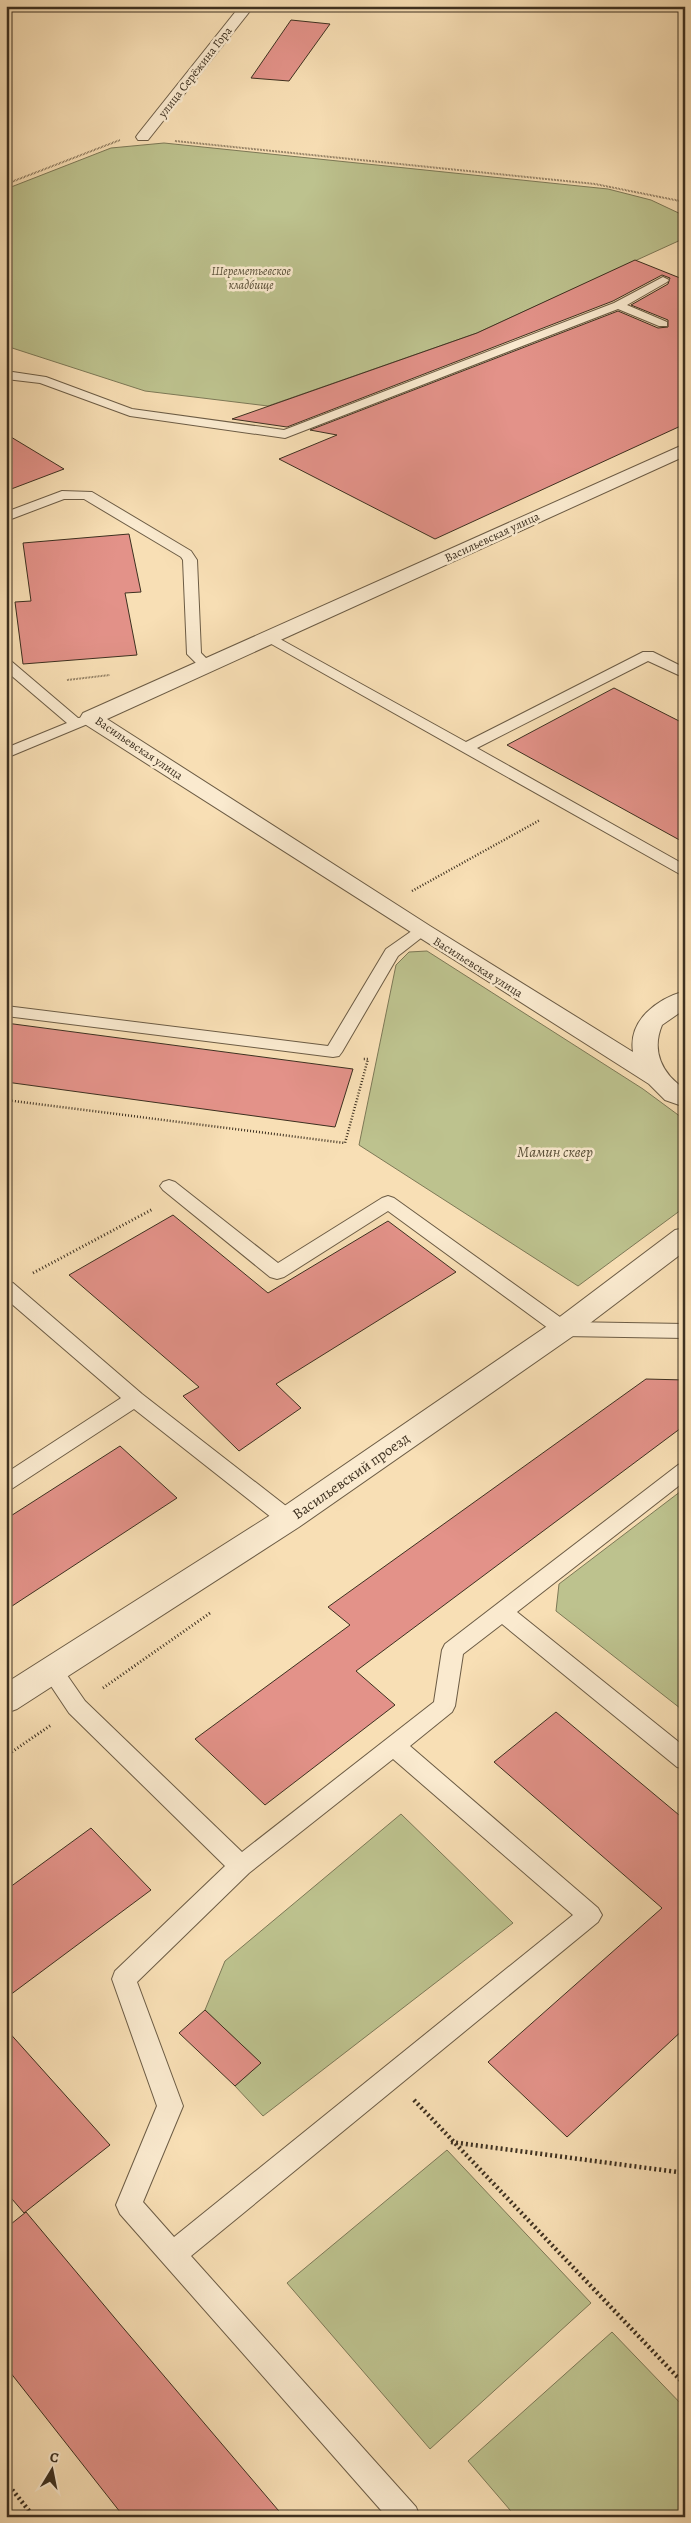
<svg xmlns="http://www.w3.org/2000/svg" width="691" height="2523" font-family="Alegreya,serif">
<rect width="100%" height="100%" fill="#f8dfb5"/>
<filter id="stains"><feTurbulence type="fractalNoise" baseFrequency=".004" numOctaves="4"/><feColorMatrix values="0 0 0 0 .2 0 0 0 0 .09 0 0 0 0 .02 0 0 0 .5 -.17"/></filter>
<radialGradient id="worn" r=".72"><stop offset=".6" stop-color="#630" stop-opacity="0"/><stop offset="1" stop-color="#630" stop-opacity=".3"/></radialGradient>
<g fill="#bdc28e" stroke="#7d7957">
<path d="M164,143l444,46 43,11 34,16v22l-208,95 -209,73 -123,-15 -139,-45v-157l105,-41z"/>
<path d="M427,951l216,138 42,31v87l-107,79 -219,-141 37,-180 13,-13z"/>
<path d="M685,1488v224l-129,-101 3,-27z"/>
<path d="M401,1814l112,109 -250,193 -28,-30 26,-23 -56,-53 20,-49z"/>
<path d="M447,2150l144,153 -161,146 -143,-166z"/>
<path d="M612,2332l73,76v109h-169l-48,-56z"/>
</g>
<g fill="#e39289" stroke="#3d3020">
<path d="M291,20l39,4 -41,57 -38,-3z"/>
<path d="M635,260l50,20v144l-250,115 -156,-80 58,-24 -27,-5 308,-119 40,17 10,-1v-7l-37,-15 37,-21 2,-6 -8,-3 -49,26 -326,126 -55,-8 245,-86z"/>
<path d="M6,434l58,35 -58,22z"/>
<path d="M129,534l12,58 -16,1 12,62 -114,9 -8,-62 16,-1 -8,-58z"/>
<path d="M614,688l71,36v119l-178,-98z"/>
<path d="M6,1023l347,46 -18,58 -329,-45z"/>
<path d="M173,1215l95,78 120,-72 68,51 -180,112 25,24 -62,43 -56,-55 16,-9 -130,-112z"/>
<path d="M646,1379l39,1v45l-329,246 39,34 -130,100 -70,-66 155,-114 -22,-18z"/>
<path d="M120,1446l57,52 -171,112v-91z"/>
<path d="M556,1712l129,108v208l-118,109 -79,-75 174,-154 -168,-146z"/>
<path d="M91,1828l60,62 -145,108v-108z"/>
<path d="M205,2010l56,53 -26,23 -56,-53z"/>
<path d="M6,2029l104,116 -86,68 -18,-21z"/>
<path d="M26,2212l93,111 165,194h-160l-118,-150v-139z"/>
</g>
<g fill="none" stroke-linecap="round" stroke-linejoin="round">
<g stroke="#6c5c45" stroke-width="2">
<g id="lane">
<path d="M663,277l6,3 -2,2 -40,23 40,17v4h-8l-41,-17 -333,129 -155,-22 -90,-33 -34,-4v-8l40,6 86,32 152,21 330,-127z"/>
<path d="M62,491l30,1 99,59 6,9 4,93 13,13 -2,3h-10l-15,-15 -4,-94 -2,-3 -97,-58h-20l-58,22v-9z"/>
<path d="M271,634l195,108 177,-90h10l32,16v10l-37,-17 -171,87 208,117v12l-419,-236 -2,-3z"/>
<path d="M6,660l5,1 67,57 12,-1 2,3 -2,3 -84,35v-10l61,-25 -61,-52z"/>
<path d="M422,926l8,5 -32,25 -56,96 -3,4 -6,1 -327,-41v-10l322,40 58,-97 30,-21z"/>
<path d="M169,1180l6,2 103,81 104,-65 6,-2 6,2 173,124 118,2v14l-122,-2 -7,-2 -168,-123 -104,66 -7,2 -7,-2 -107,-87 -3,-4 3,-4z"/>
<path d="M6,1281l7,2 129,111 153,119 3,6 -3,6 -7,2 -7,-2 -147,-116 -121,79 -7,3v-18l115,-75 -115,-99z"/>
<path d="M685,1462v19l-168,131 168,135v22l-8,-2 -175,-143 -39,30 -8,52 -3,6 -42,34 188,162 4,7 -4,7 -407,334 225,251 4,10h-33l-267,-303 -4,-9 41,-99 -45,-127 3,-8 110,-105 -156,-153 -28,-42 3,-6 8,-3 8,3 25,36 157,151 192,-150 8,-52 3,-6 233,-179zM393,1759l180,156 -399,322 -31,-35 40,-96 -46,-124 112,-109z"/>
</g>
</g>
<g stroke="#6c5c45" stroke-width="2">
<g id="street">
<path d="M240,6h14l-106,134h-10l-2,-3 2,-3z"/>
<path d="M685,444v12l-578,263 323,207 203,126c-5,-32 24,-53 52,-61v18l-23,16c-11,26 0,49 23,64v18l-20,-7 -16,-16 -566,-361 -3,-5 3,-5z"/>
<path d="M685,1228v23l-112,85 -274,191 -282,182 -11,4v-30l271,-172 276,-189 122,-92z"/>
</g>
</g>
<g stroke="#3d3020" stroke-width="2" stroke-dasharray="0.5 1" stroke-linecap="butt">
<path d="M175,141l420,43 90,18"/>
<path d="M6,184l114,-44"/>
<path d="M67,680l43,-5"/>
</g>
<g stroke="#3d3020" stroke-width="2.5" stroke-dasharray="1 2" stroke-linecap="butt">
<path d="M412,891l128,-71"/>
<path d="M6,1100l339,43 23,-84h-5"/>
</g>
<g stroke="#3d3020" stroke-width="3" stroke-dasharray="1 2.5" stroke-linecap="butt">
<path d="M33,1273l120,-64"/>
<path d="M103,1688l107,-75"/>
<path d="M6,1756l45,-31"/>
</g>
<g stroke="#3d3020" stroke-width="4.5" stroke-dasharray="2 3" stroke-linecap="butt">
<path d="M414,2100l271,285"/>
<path d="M451,2142l234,31"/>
<path d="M6,2482l28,35"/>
</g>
<use href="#lane" fill="#faeacf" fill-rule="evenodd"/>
<use href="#street" fill="#faeacf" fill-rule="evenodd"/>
</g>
<g text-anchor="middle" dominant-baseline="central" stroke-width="5" stroke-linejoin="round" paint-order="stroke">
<g font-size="12" fill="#3d3020" stroke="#faeacf">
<text transform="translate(195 72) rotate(-52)">улица Серёжина Гора</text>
<text transform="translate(492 537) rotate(-25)">Васильевская улица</text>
<text transform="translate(139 748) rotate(34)">Васильевская улица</text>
<text transform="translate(478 967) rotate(32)">Васильевская улица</text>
</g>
<g font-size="12" font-style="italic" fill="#574d36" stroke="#faeacf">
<text x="251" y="271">Шереметьевское<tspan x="251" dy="14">кладбище</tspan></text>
</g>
<g font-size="15" font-style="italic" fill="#574d36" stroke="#faeacf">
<text x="555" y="1152">Мамин сквер</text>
</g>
<g font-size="15" fill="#3d3020" stroke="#faeacf">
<text transform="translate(351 1476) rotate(-35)">Васильевский проезд</text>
</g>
</g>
<rect width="691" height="2523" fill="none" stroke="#f8dfb5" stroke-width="25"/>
<rect x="8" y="8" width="676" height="2508" fill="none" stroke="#3d3020" stroke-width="2.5"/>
<rect x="12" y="12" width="666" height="2498" fill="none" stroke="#3d3020"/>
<g transform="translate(52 2470) rotate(10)" stroke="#faeacf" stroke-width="4" paint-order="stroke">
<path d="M0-4L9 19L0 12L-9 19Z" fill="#3d3020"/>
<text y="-8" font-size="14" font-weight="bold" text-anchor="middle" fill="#3d3020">С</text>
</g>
<rect width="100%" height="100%" filter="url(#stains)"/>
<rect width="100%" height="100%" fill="url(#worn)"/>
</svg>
